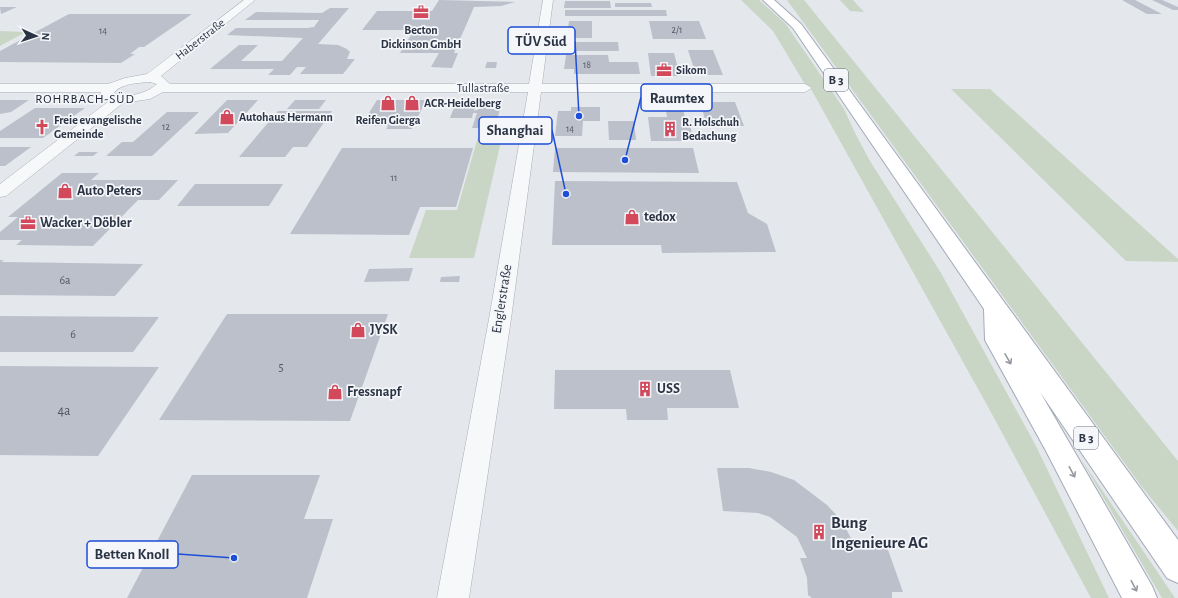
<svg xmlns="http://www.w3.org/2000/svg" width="1178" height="598" font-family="'Alegreya Sans',sans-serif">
<rect width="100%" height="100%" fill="#e4e7ec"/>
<g fill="#c9d6c5">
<path d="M741,0h18l26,23 59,86 11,24 15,28 71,112 95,173 73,152h-18l-104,-193 -176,-316 -5,-3 -33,-55z"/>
<path d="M787,0h17l374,461v70l-36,-44z"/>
<path d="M840,0h13l11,12 -14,-1z"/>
<path d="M0,32v-1l26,1 -26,14z"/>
<path d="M951,89h39l188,170v3l-52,-1z"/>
<path d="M478,137h24l-28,121h-65l17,-48h31z"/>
<path d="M1081,459l94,139h-13z"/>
</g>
<g fill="#bbc0ca">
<path d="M439,0l76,2 -14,4 -27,1 -20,46h4l-6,15 -21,-1 8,-14h-39l14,-23h-52l15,-19h55z"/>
<path d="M1122,0h13l27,14h-15z"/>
<path d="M1152,0h10l16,7v3h-5z"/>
<path d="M565,1h45l1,7h-47z"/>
<path d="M615,3h36l1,4h-37z"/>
<path d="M0,7h17l-16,7z"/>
<path d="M330,8h19l-31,36 20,1 9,4 3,3 -3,7h8l-12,15h-43l6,-7h-9l-7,8h-22l6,-6h-64l29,-24h19l-17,16h41l21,-23 -76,-3 9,-7h71l7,-1 5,-7h-74l11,-8 66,1z"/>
<path d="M565,10h101l1,6h-102z"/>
<path d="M69,14h123l-48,33h-5l-9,7h5l-14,9 -121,-1v-11z"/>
<path d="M569,21h23v17h-25z"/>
<path d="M649,21h50l7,18h-53z"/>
<path d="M566,42h52l1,9h-53z"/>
<path d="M688,50h25l10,25h-27z"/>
<path d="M648,53h26l6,23h-29z"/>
<path d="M566,55h42l1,7h29l2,12h-66v-5h-10z"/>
<path d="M487,62h10l-1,6h-11z"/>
<path d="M0,100h29l-18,12 -11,2z"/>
<path d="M227,100h31l-30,33 -34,1z"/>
<path d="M295,100h31l-7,9h-32z"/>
<path d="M377,100h49l-14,29h-26l2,-3h-27z"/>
<path d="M457,100h21l-4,11 10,-4 3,2h13l-5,19h-23l5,-15h-4l-1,5h-22z"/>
<path d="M659,100h22l4,18h3l6,23h-43l-3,-24h19l-1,-6h-5z"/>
<path d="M700,102h35l9,24h-37z"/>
<path d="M571,107h29v14h-17l-1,15h-27l3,-25h13z"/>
<path d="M35,108h50l-42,30h-43v-7z"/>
<path d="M278,111h54l-25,36h-14l-8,10h-46z"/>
<path d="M167,112h32l-47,44h-46l16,-14h11z"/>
<path d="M608,121h26l2,19h-27z"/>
<path d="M0,147h31l-26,19h-5z"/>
<path d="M342,148h131l-17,59h-36l-11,28 -119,-1z"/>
<path d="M555,148h138l6,25 -146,-1z"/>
<path d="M79,152h19l-5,4h-19z"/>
<path d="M62,173h37l-8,7h87l-19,20h-21l-45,46 -77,-1 6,-5h-22v-8l18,-15h-10z"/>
<path d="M555,181l182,1 11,31 19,11 9,28 -114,1 -1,-8h-109z"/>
<path d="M195,184h88l-14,22h-92z"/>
<path d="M0,260h4l-3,2 142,2 -28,32 -115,-1z"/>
<path d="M413,268l-4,13 -45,1 5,-13z"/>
<path d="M460,276l-1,6h-19l1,-5z"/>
<path d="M227,314h161l-38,107 -191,-1z"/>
<path d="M0,316l159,1 -26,35h-133z"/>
<path d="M0,366l159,1 -61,89 -98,-1z"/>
<path d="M555,370h175l9,38h-72l1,12h-41l-1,-11h-72z"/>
<path d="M717,468h32l22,4 23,8 33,25 15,16 13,25 32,1 16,45h-11v6h-80l-4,-3 -1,-17 -7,-20h7l-10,-21 -27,-20 -12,-4 -35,-2z"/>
<path d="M192,475h128l-16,44h29l-26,79h-180z"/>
</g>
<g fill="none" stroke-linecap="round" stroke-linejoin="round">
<g stroke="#a9aeb7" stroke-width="1">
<path id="minor" d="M244,0h11l-94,76 9,8h359l14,-84h10l-11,84h263l7,4 -7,4h-264l-30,227 -42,279h-32l52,-279 39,-227h-365l-13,7 -27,4 -117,93 -6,1v-13l109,-83 -9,-6 1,-3h-101v-8h108l17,-6 22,-4zM150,82l7,2c-11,10 -29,14 -43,9 7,-10 25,-10 36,-11z"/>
</g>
<g stroke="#a3abb8" stroke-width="2">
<path id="primary" d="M763,0h11l27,24 377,516v43l-11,-5 -127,-186 112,194 5,12h-35l-76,-147 -61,-111 -1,-31 -191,-281z"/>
</g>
<use href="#minor" fill="#f7f8fa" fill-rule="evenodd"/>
<use href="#primary" fill="#fff" fill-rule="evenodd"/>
</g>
<defs><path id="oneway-shaft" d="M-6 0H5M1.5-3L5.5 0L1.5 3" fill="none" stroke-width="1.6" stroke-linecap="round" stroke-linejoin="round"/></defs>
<g stroke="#959aa2">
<use href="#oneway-shaft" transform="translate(1008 359) rotate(60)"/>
<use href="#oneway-shaft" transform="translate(1072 472) rotate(62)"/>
<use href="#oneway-shaft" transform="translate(1134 586) rotate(62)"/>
</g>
<defs>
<g id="office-bare" transform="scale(1.2)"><path d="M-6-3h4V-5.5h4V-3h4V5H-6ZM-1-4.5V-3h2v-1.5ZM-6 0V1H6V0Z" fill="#d1495b" stroke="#f4f6f9" stroke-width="2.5" paint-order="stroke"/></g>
<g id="shop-bare" transform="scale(1.2)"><path d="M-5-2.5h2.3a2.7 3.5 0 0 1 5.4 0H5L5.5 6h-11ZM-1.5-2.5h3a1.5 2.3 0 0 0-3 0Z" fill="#d1495b" stroke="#f4f6f9" stroke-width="2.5" paint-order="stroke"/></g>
<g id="church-bare" transform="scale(1.2)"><path d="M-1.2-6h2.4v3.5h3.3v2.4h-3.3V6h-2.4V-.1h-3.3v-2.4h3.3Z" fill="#d1495b" stroke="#f4f6f9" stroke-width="2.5" paint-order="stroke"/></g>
<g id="building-bare" transform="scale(1.2)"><path d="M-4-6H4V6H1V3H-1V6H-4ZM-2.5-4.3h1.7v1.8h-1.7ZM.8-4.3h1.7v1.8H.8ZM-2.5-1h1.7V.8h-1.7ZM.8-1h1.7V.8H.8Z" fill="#d1495b" stroke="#f4f6f9" stroke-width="2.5" paint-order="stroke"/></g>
</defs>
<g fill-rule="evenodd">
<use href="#office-bare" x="421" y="12"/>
<use href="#office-bare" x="664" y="70"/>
<use href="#shop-bare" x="388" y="103"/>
<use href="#shop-bare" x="412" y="103"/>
<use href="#shop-bare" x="227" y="117"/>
<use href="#church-bare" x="42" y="127"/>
<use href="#building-bare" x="670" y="129"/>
<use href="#shop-bare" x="65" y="191"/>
<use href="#shop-bare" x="632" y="217"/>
<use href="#office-bare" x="28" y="223"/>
<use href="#shop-bare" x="358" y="330"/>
<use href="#building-bare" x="645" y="389"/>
<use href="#shop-bare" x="335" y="392"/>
<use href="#building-bare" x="819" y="532"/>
</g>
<g text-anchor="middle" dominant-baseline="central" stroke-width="3.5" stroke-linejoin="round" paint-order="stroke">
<g font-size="10" fill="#4f5766">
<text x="677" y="30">2/1</text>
<text x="103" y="31">14</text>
<text x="587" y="65">18</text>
<text x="166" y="127">12</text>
<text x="570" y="129">14</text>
<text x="394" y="178">11</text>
</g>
<g font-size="12" font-weight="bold" fill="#2b3445" stroke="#f4f6f9" text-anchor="start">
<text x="421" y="30" text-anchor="middle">Becton<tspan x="421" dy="14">Dickinson GmbH</tspan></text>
<text x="676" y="70">Sikom</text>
<text x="424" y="103">ACR-Heidelberg</text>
<text x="239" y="117">Autohaus Hermann</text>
<text x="54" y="120">Freie evangelische<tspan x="54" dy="14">Gemeinde</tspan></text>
<text x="388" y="120" text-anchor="middle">Reifen Gierga</text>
<text x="682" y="122">R. Holschuh<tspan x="682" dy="14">Bedachung</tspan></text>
</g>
<g font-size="12" fill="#2b3445" stroke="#f4f6f9">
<text transform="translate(200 39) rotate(-38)">Haberstraße</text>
<text x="483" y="88">Tullastraße</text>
</g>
<g font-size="12" fill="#4f5766">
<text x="65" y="280">6a</text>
<text x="73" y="334">6</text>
<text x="281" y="367">5</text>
</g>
<g fill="#f4f6f9" stroke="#676e7b" stroke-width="1">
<rect x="824" y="69" width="24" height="22" rx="3"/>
<rect x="1074" y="427" width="24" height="22" rx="3"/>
</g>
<g font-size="13" font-weight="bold" fill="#2b3445">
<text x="836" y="80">B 3</text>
<text x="1086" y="438">B 3</text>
</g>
<g font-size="13" letter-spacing="1" fill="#1d2536" stroke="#f4f6f9">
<text x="85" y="99">ROHRBACH-SÜD</text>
</g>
<g font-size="14" font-weight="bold" fill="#2b3445" stroke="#f4f6f9" text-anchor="start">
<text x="77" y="191">Auto Peters</text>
<text x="644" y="217">tedox</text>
<text x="40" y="223">Wacker + Döbler</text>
<text x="370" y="330">JYSK</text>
<text x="657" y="389">USS</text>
<text x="347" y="392">Fressnapf</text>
</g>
<g font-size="14" fill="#2b3445" stroke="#f4f6f9">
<text transform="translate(502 299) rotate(-81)">Englerstraße</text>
</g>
<g font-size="14" fill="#4f5766">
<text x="64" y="411">4a</text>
</g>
<g font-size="17" font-weight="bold" fill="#2b3445" stroke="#f4f6f9" text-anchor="start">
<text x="831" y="522">Bung<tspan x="831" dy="20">Ingenieure AG</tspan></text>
</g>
</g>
<path fill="none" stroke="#1d4ed8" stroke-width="1.5" d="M579 116L575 41M625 160L641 97M566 194L552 130M234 558L178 554"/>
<g fill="#1d4ed8" stroke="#f4f6f9" stroke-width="1.5">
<circle cx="579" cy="116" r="4"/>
<circle cx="625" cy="160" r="4"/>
<circle cx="566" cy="194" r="4"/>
<circle cx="234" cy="558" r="4"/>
</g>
<g fill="#f4f6f9" stroke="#1d4ed8" stroke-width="1.5">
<rect x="508" y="27" width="67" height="27" rx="4"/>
<rect x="641" y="84" width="71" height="27" rx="4"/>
<rect x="479" y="117" width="73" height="27" rx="4"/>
<rect x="87" y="541" width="91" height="27" rx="4"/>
</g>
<g font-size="15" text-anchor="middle" font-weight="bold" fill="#2b3445">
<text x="541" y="46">TÜV Süd</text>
<text x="677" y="103">Raumtex</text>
<text x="515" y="135">Shanghai</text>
<text x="132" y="559">Betten Knoll</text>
</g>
<g transform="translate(36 36) rotate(93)" stroke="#f4f6f9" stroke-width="3" paint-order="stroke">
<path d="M0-3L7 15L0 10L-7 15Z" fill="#2b3445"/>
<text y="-6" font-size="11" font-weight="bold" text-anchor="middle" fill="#2b3445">N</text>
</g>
</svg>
